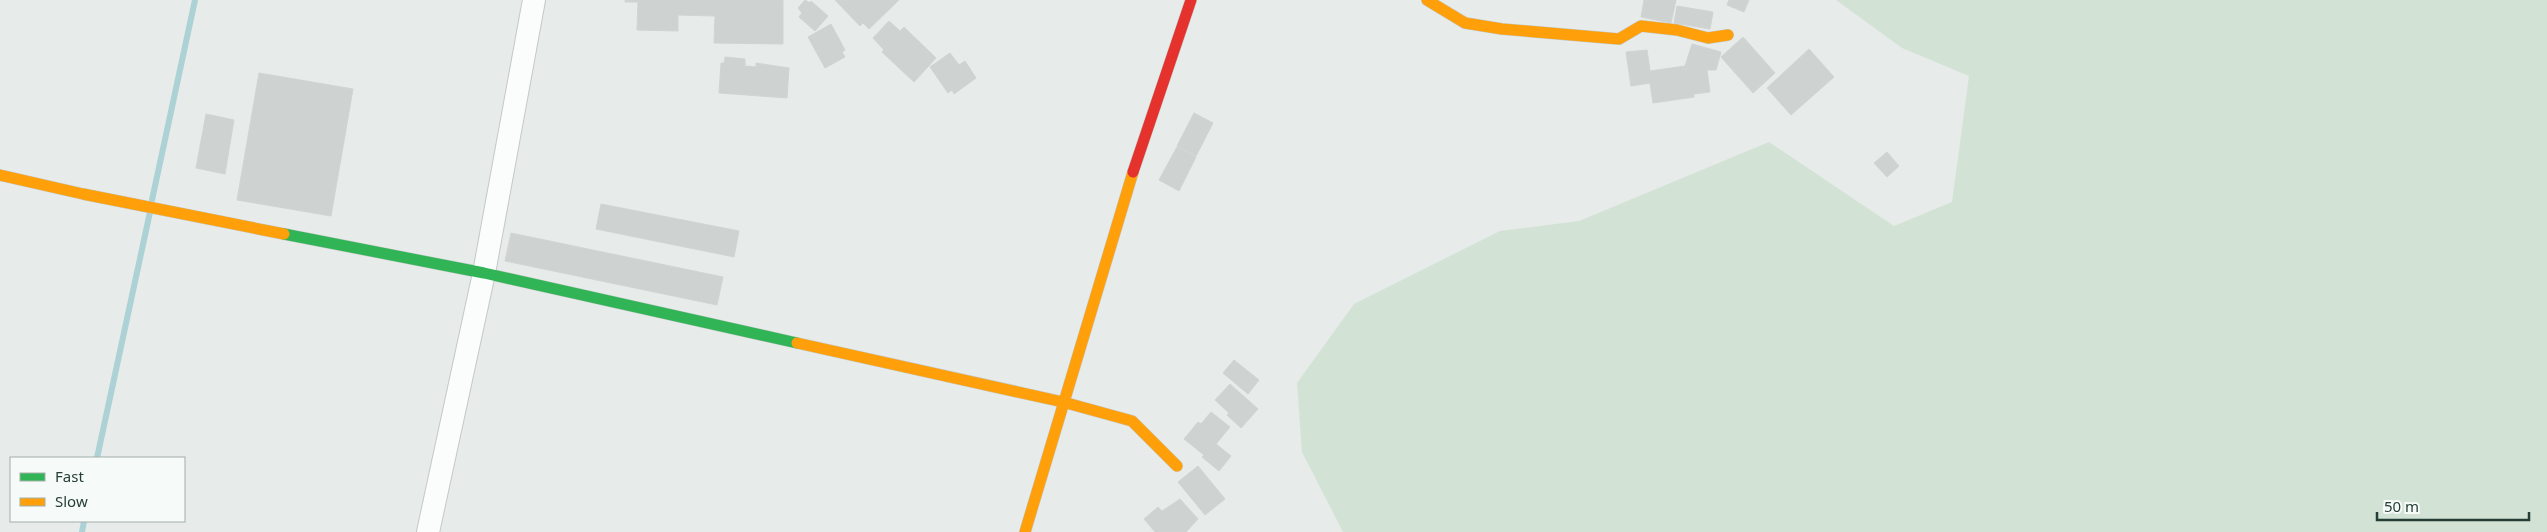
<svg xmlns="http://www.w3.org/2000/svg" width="2547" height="532" font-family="'Noto Sans',sans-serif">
<rect width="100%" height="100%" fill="#e7ebe9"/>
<path fill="#d2e3d6" d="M1836,0h711v532h-1204l-41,-80 -5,-69 57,-79 146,-73 79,-10 190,-79 125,84 58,-24 17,-126 -67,-28z"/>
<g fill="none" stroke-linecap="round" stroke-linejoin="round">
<g stroke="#acd2d6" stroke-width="6">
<path d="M152,200l43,-200"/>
<path d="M97,458l53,-246"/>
<path d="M82,532l2,-11"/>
</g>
</g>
<g fill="#ced3d1" stroke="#d0d4d2">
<path d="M625,0h158v44l-69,-1 1,-27 -37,-1v16l-41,-1 1,-28h-13z"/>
<path d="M805,0l5,3 1,-2 17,15 -13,15 -16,-14 3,-4 -4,-5z"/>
<path d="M835,0h64l-30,29 -6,-6 -3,3z"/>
<path d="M1644,0h32l-5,23 -30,-6z"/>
<path d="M1729,0h20l-5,12 -17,-7z"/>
<path d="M1677,6l36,6 -3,17 -36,-6z"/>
<path d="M889,21l11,10 4,-4 32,31 -22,24 -32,-30 2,-2 -11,-12z"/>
<path d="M831,24l14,26 -3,2 3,5 -20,11 -17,-31z"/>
<path d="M1743,37l32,36 -22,20 -32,-36z"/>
<path d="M1692,44l29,8 -5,18h-9l3,22 -16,2v3l-41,6 -3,-20 -19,3 -5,-34 21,-2 3,21 35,-5z"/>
<path d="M1809,49l25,28 -43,38 -24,-27z"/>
<path d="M950,53l9,12 6,-4 11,17 -22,16 -2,-4 -4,3 -18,-26z"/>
<path d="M725,57l20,2v7l11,1v-4l33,5 -2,30 -68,-5 2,-30h3z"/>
<path d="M259,73l94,16 -22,127 -94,-16z"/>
<path d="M1194,113l19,10 -17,33 -19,-10z"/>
<path d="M206,114l28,6 -9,54 -29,-6z"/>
<path d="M1177,147l19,10 -17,34 -20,-11z"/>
<path d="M1887,152l12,14 -12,11 -13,-14z"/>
<path d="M601,204l138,27 -5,26 -138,-28z"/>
<path d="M511,233l212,44 -6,28 -212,-44z"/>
<path d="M1234,360l25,20 -11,14 -25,-21z"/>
<path d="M1230,384l28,25 -17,19 -14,-13 2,-2 -14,-13z"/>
<path d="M1211,412l19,15 -14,17 15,12 -12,15 -17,-14 2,-2 -20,-16 14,-17 3,2z"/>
<path d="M1198,466l27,33 -20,16 -27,-33z"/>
<path d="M1180,499l18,20 -12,13h-31l-11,-13 14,-12 4,4z"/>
</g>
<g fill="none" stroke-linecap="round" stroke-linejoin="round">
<g stroke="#c4c8c6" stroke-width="24">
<path id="street" d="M428,532l56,-259 50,-273"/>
</g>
<g stroke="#c3c9c6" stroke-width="12">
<path id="fast" d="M284,234l200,39 313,70"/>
</g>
<g stroke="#c3c9c6" stroke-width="12">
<g id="slow">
<path d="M1427,0l38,23 37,6 117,10 22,-13 36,4 31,8 20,-3"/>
<path d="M0,175l83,19 201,40"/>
<path d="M797,343l266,59 69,19 45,45"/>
<path d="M1025,532l108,-360"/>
</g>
</g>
<g stroke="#c3c9c6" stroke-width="12">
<path id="jam" d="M1133,172l58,-172"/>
</g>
<use href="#street" stroke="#fbfcfc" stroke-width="22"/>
<use href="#fast" stroke="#30b455" stroke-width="11"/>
<use href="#slow" stroke="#ff9f0a" stroke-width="11"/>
<use href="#jam" stroke="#e5322d" stroke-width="11"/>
</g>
<rect x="10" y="457" width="175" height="65" fill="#f6faf8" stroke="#a3afaa"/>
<rect x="20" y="473" width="25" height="8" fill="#30b455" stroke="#a3afaa"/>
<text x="55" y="482" font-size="15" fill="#263e36">Fast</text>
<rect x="20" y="498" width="25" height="8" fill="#ff9f0a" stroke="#a3afaa"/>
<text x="55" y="507" font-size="15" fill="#263e36">Slow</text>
<path d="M2377 512v8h152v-8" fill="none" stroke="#263e36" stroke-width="2.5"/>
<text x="2384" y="512" font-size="15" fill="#263e36" stroke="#f6faf8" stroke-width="4" paint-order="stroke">50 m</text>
</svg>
